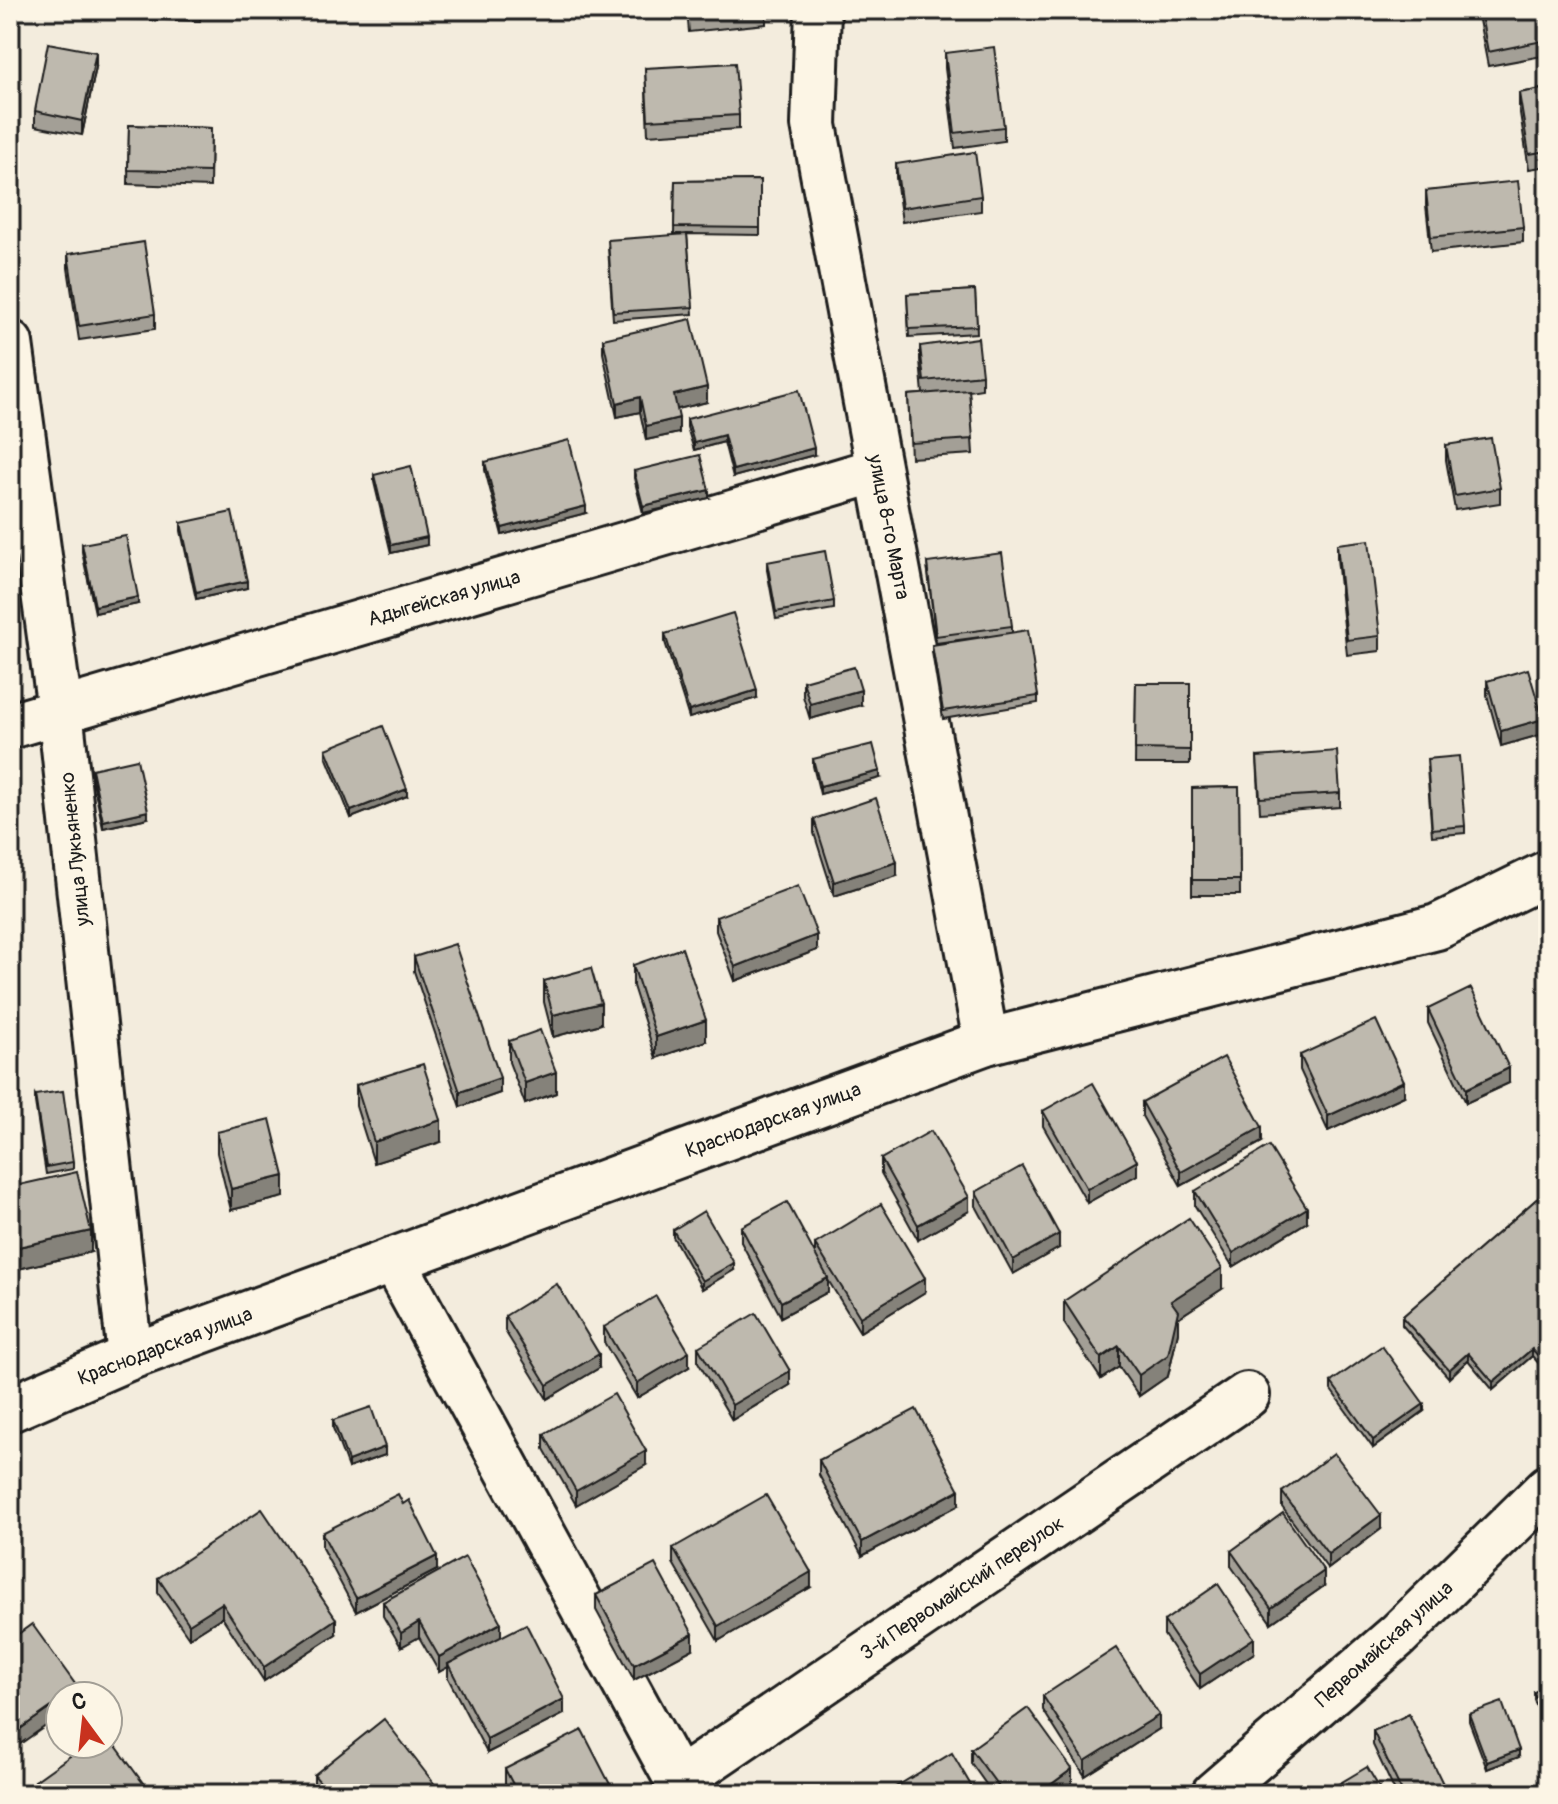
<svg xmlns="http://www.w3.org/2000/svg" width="1558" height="1804" font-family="Pangolin,sans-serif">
<rect width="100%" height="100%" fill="#f3ecdd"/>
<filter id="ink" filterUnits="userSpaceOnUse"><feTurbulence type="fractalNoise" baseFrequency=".0125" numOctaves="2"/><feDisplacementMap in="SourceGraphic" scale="16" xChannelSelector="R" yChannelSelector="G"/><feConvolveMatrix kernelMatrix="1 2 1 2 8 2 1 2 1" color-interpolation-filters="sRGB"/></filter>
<g filter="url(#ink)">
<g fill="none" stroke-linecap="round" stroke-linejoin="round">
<g stroke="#1c1c1c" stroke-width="50">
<g id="minor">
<path d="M818,10l-4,115 172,917"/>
<path d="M10,343l50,367 70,647"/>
<path d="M10,726l868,-256"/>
<path d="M393,1260l292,534"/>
<path d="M10,1409l120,-52 856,-315 451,-115 111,-54"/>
<path d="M677,1782l570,-387"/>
<path d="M1214,1794l184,-159 150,-147"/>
</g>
</g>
<use href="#minor" stroke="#fcf5e5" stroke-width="44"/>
</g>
<g fill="#a39f96" stroke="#1c1c1c" stroke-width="2">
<path d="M128,10h73l-1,11 -72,-2z"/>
<path d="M687,10h79v14l-77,8z"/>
<path d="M1477,10h71v45l-60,11z"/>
<path d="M945,53l59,74v14l-49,7 -10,-80z"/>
<path d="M96,67l-14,68 -47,-9v-15z"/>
<path d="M645,68l94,47v14l-91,6z"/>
<path d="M1548,88v78l-19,3 -10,-62v-14z"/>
<path d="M129,125l82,3 -1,59 -82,-3z"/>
<path d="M896,164l85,32v15l-79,11 -6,-44z"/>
<path d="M760,180v55l-73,-1 6,80 -80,6 -5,-73 74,-13h-8l1,-53z"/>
<path d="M1426,191l97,36v15l-92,10 -5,-47z"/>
<path d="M68,254l87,60v15l-76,11 -11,-72z"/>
<path d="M975,290l2,43 -68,4 -2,-43z"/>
<path d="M603,339l104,63 -30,7 2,24 -33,7 -6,-28 -23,5 -14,-64z"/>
<path d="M920,346l62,29v14l-13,2 4,63 -62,4 -3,-63 15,-1 -3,-34z"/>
<path d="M687,419l127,36 -81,22 -9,-35 -30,8 -7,-23z"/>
<path d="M1446,445l54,43v15l-45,7 -9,-50z"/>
<path d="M485,462l101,51 -84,22 -17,-65z"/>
<path d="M634,471l75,27 -66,15 -9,-35z"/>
<path d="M374,475l53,70 -36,8 -17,-71z"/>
<path d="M181,523l66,65 -51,11 -15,-68z"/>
<path d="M82,544l56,60 -43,9 -13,-61z"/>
<path d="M1337,544l43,92v15l-33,4 -10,-97z"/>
<path d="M767,562l67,39v8l-58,10 -9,-49z"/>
<path d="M927,563l85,63v7l26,63v7l-95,16 -11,-67v-7l56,-9 -52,7z"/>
<path d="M665,634l92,64 -68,20 -24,-76z"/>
<path d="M803,681l58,24 -51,14 -7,-23z"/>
<path d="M1487,681l56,53 -42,12 -14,-51z"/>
<path d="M1136,683h54v81h-55z"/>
<path d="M326,749l81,47 -56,22 -25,-62z"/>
<path d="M1257,757l83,36v14l-80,6z"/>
<path d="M813,759l67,19 -60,16 -7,-28z"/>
<path d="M1427,767l38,59v7l-33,3z"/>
<path d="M92,769l56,49 -45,10 -11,-51z"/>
<path d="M1239,787l1,108h-48v-107z"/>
<path d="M814,819l83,57 -63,20 -20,-63z"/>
<path d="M716,917l101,33 -82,31 -19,-50z"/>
<path d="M414,957l86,136 -40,14 -46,-136z"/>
<path d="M633,965l73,76 -50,17 -23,-72z"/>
<path d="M544,981l57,43 -48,13 -9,-35z"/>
<path d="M1428,1009l81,74 -43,20 -38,-80z"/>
<path d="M509,1041l47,52 -31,11 -16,-42z"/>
<path d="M1300,1055l104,41 -76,35 -28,-61z"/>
<path d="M356,1085l85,57 -67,21 -18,-57z"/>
<path d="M35,1095l38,67v7l-27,5 -11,-72z"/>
<path d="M1142,1102l120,40 -81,44 -39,-70z"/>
<path d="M1043,1111l94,64 -50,28 -44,-77z"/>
<path d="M217,1132l67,65 -53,13 -14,-57z"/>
<path d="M881,1159l88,52 -51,29 -37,-67z"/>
<path d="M10,1187l81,65 -73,17 -8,-35z"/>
<path d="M1548,1189l-7,177 -9,-10 -39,34 -25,-30 -19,18 -47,-53v-8z"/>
<path d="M1195,1191l112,31 -74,45 -38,-61z"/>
<path d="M976,1192l83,56 -46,26 -37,-68z"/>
<path d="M741,1227l74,26v-9l110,48 -65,40 -32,-52v12l-47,25 -40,-75z"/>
<path d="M673,1230l61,40 -32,19 -29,-52z"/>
<path d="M1222,1289l-44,29v14l-10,44 -29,20 -20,-29 -18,12 -37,-56v-22z"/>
<path d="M505,1316l94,52 -52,31 -42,-68z"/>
<path d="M604,1327l85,40 -52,31 -33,-56z"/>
<path d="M698,1347l92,38 -58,35 -34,-58z"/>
<path d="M1331,1382l93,29 -51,37 -42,-58z"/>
<path d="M333,1420l52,35 -37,13 -15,-40z"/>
<path d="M544,1434l102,31 -70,40 -32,-56z"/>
<path d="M819,1460l140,45 -97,51 -43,-81z"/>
<path d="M1282,1492l99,37 -53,40 -46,-62z"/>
<path d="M322,1533l115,37 -81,42 -34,-64z"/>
<path d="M673,1548l138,39 -93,54 -45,-78z"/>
<path d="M1231,1551l93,35 -53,37 -40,-57z"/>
<path d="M158,1578l178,56 -72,47 -42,-64 -33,21 -31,-45z"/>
<path d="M596,1595l97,54 -59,31 -38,-70z"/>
<path d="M383,1602l118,35 63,77 -77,39 -39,-75v-11l-9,5 -20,-35 -18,10 -18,-31z"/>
<path d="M1164,1621l90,32 -54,36 -36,-54z"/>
<path d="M1548,1687v51l-14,-38v-8z"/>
<path d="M1043,1696l116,33 -74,47 -42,-66z"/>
<path d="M1469,1714l50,43 -32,12 -18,-48z"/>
<path d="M1373,1731l75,63h-52l-23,-49z"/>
<path d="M971,1749l101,35 -14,10h-65l-22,-31z"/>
<path d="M505,1769l110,25h-105l-5,-10z"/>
<path d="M314,1775l122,19h-118l-4,-5z"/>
<path d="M35,1781l116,13h-116z"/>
</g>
<g fill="#85827a" stroke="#1c1c1c" stroke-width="2">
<path d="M96,52v15l-14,68v-14z"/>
<path d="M707,387v15l-33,8v-15z"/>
<path d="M640,397v15l-23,5v-14z"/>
<path d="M679,418v15l-33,7v-14z"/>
<path d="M724,435v7l-30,8v-7z"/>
<path d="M814,448v7l-81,22v-7z"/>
<path d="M709,490v8l-66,15v-7z"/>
<path d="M586,506v7l-84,22v-7z"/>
<path d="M427,537v8l-36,8v-8z"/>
<path d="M247,581v7l-51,11v-7z"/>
<path d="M138,597v7l-43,9v-7z"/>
<path d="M757,690v8l-68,20v-7z"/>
<path d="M861,690v15l-51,14v-15z"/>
<path d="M1543,719v15l-42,12v-15z"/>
<path d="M880,771v7l-60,16v-8z"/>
<path d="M407,789v7l-56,22v-7z"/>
<path d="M148,811v7l-45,10v-7z"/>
<path d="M897,862v14l-63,20v-14z"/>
<path d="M817,935v15l-82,31v-14z"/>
<path d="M601,1003v21l-48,13v-22z"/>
<path d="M706,1020v21l-50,17v-21z"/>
<path d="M1509,1068v15l-43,20v-14z"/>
<path d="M556,1072v21l-31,11v-21z"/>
<path d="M500,1078v15l-40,14v-15z"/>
<path d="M1404,1081v15l-76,35v-15z"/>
<path d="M441,1120v22l-67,21v-21z"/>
<path d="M1262,1127v15l-81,44v-14z"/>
<path d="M1137,1161v14l-50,28v-14z"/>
<path d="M284,1176v21l-53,13v-21z"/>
<path d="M969,1197v14l-51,29v-15z"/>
<path d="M1307,1208v14l-74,45v-14z"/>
<path d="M91,1231v21l-73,17v-22z"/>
<path d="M1059,1234v14l-46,26v-14z"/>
<path d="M734,1263v7l-32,19v-8z"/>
<path d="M1222,1268v21l-44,29v14l-10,44 -29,20v-21l32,-74z"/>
<path d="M828,1278v14l-47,25v-15z"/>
<path d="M925,1278v14l-65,40v-15z"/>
<path d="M1119,1346v21l-18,12v-21z"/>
<path d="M1532,1349v7l-39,34v-8z"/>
<path d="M689,1352v15l-52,31v-15z"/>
<path d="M1548,1352v8l-7,6v-7z"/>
<path d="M1468,1353v7l-19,18v-8z"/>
<path d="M599,1354v14l-52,31v-14z"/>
<path d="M790,1371v14l-58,35v-15z"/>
<path d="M1424,1404v7l-51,37v-8z"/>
<path d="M385,1447v8l-37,13v-7z"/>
<path d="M646,1451v14l-70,40v-14z"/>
<path d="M959,1490v15l-97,51v-14z"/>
<path d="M1381,1515v14l-53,40v-15z"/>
<path d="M437,1556v14l-81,42v-14z"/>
<path d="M1324,1571v15l-53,37v-15z"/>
<path d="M811,1572v15l-93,54v-15z"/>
<path d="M222,1603v14l-33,21v-14z"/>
<path d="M336,1619v15l-72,47v-14z"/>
<path d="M419,1622v15l-18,10v-14z"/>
<path d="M501,1623v15l-53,26v3l-9,5v-15z"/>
<path d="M693,1634v15l-59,31v-15z"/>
<path d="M1254,1638v15l-54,36v-15z"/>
<path d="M78,1688v8h-11z"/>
<path d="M564,1699v15l-77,39v-14z"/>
<path d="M60,1701v15l-50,35v-15z"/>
<path d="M1159,1715v14l-74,47v-15z"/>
<path d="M1519,1750v7l-32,12v-7z"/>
<path d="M1072,1769v15l-14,10h-20z"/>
<path d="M436,1786v8h-10z"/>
</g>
<g fill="#beb9ae" stroke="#1c1c1c" stroke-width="2">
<path d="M688,10h70l-69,8z"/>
<path d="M1480,10h68v30l-60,12z"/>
<path d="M48,43l48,9 -14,69 -47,-10z"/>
<path d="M994,47l10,80 -49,6 -10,-80z"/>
<path d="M735,63l4,52 -91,5 -3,-52z"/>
<path d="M1548,88v63l-19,3 -10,-61z"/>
<path d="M129,125l82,3 -1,44 -82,-2z"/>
<path d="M975,152l6,44 -79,12 -6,-44z"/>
<path d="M760,180v48l-86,-1 1,-46z"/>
<path d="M1518,181l5,46 -92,10 -5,-46z"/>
<path d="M687,234l6,73 -80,5 -5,-72z"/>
<path d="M144,242l11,72 -76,12 -11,-72z"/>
<path d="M975,290l2,36 -68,3 -2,-35z"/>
<path d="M691,319l16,68 -33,8 5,23 -33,8 -6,-29 -23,6 -14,-64z"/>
<path d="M978,338l4,37 -58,6 -4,-35z"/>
<path d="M799,390l15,58 -81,22 -9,-35 -30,8 -7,-24z"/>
<path d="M969,390l4,49 -62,4 -3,-48z"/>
<path d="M1491,438l9,50 -45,8 -9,-51z"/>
<path d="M569,440l17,66 -84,22 -17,-66z"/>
<path d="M700,455l9,35 -66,16 -9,-35z"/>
<path d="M411,466l16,71 -36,8 -17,-70z"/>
<path d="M232,512l15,69 -51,11 -15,-69z"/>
<path d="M126,536l12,61 -43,9 -13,-62z"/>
<path d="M1369,540l11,96 -33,4 -10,-96z"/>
<path d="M825,551l9,50 -58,11 -9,-50z"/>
<path d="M1002,553l10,73 -76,10 -9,-73z"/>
<path d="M733,613l24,77 -68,21 -24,-77z"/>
<path d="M1028,630l10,66 -95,15 -11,-66z"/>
<path d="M854,667l7,23 -51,14 -7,-23z"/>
<path d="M1528,669l15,50 -42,12 -14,-50z"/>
<path d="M1136,683h54v67l-55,-1z"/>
<path d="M383,726l24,63 -56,22 -25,-62z"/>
<path d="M873,744l7,27 -60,15 -7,-27z"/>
<path d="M1337,751l3,42 -80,5 -3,-41z"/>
<path d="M1459,756l6,70 -33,3 -5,-70z"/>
<path d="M137,759l11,52 -45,10 -11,-52z"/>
<path d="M1239,787l1,93h-48v-92z"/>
<path d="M876,798l21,64 -63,20 -20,-63z"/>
<path d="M798,886l19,49 -82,32 -19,-50z"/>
<path d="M455,944l45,134 -40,14 -46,-135z"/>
<path d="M682,948l24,72 -50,17 -23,-72z"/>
<path d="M591,968l10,35 -48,12 -9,-34z"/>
<path d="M1471,988l38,80 -43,21 -38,-80z"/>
<path d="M1376,1020l28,61 -76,35 -28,-61z"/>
<path d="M540,1030l16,42 -31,11 -16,-42z"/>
<path d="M1224,1057l38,70 -81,45 -39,-70z"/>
<path d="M423,1064l18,56 -67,22 -18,-57z"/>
<path d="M1093,1083l44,78 -50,28 -44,-78z"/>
<path d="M63,1091l10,71 -27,5 -11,-72z"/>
<path d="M270,1119l14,57 -53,13 -14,-57z"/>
<path d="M931,1131l38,66 -51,28 -37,-66z"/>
<path d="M1269,1146l38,62 -74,45 -38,-62z"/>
<path d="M1022,1166l37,68 -46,26 -37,-68z"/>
<path d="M77,1172l14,59 -73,16 -8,-34v-26z"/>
<path d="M1548,1189v163l-7,7 -9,-10 -39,33 -25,-29 -19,17 -47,-53z"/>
<path d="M787,1202l41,76 -47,24 -40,-75z"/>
<path d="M881,1204l44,74 -65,39 -45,-73z"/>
<path d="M704,1211l30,52 -32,18 -29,-51z"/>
<path d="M1189,1218l33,50 -51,33 7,10 -10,44 -29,20 -20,-29 -18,12 -37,-57z"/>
<path d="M557,1284l42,70 -52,31 -42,-69z"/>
<path d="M656,1296l33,56 -52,31 -33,-56z"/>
<path d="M756,1313l34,58 -58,34 -34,-58z"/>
<path d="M1382,1346l42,58 -51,36 -42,-58z"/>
<path d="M614,1394l32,57 -70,40 -32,-57z"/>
<path d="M371,1407l14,40 -37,14 -15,-41z"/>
<path d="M916,1409l43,81 -97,52 -43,-82z"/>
<path d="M1334,1453l47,62 -53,39 -46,-62z"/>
<path d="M398,1494l5,10 6,-4 28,56 -81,42 -34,-65z"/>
<path d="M766,1495l45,77 -93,54 -45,-78z"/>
<path d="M262,1509l74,110 -72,48 -42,-64 -33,21 -31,-46z"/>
<path d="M1283,1513l41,58 -53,37 -40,-57z"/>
<path d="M465,1557l36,66 -62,34 -20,-35 -18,11 -18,-31z"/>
<path d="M655,1564l38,70 -59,31 -38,-70z"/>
<path d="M1218,1584l36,54 -54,36 -36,-53z"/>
<path d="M32,1624l46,64 -11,8h-7v5l-50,35v-96z"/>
<path d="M526,1624l38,75 -77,40 -39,-75z"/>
<path d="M1116,1648l43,67 -74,46 -42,-65z"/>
<path d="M1548,1687v43l-14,-38z"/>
<path d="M1502,1702l17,48 -32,12 -18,-48z"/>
<path d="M1028,1708l44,61 -34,25h-34l-33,-45z"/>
<path d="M1409,1714l39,80h-45l-30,-63z"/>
<path d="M384,1719l52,67 -10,8h-96l-16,-19z"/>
<path d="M582,1730l33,64h-97l-13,-25z"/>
<path d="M108,1735l43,59h-107l-9,-13 52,-37h21z"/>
<path d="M952,1753l24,41h-81l-3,-5z"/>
<path d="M1367,1767l16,27h-61z"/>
</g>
</g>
<g text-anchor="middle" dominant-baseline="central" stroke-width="6" stroke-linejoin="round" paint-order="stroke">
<g font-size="20" fill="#1c1c1c" stroke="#fcf5e5">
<text transform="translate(889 527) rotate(79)">улица 8-го Марта</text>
<text transform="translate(444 598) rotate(-16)">Адыгейская улица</text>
<text transform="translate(75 849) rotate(-96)">улица Лукьяненко</text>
<text transform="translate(773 1120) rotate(-20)">Краснодарская улица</text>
<text transform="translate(165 1346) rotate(-21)">Краснодарская улица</text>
<text transform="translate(962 1588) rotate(-34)">3-й Первомайский переулок</text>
<text transform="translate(1384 1644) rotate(-42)">Первомайская улица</text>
</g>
</g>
<rect width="1558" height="1804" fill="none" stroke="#fcf5e5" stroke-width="40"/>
<rect x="20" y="20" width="1518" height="1764" fill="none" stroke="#1c1c1c" stroke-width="3" filter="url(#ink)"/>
<g transform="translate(84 1720) rotate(345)"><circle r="38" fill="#fcf5e5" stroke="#a29e95" stroke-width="2"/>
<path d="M0-6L14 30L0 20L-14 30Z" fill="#c8321e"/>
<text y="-12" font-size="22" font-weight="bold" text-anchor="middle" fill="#1c1c1c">С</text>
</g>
</svg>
